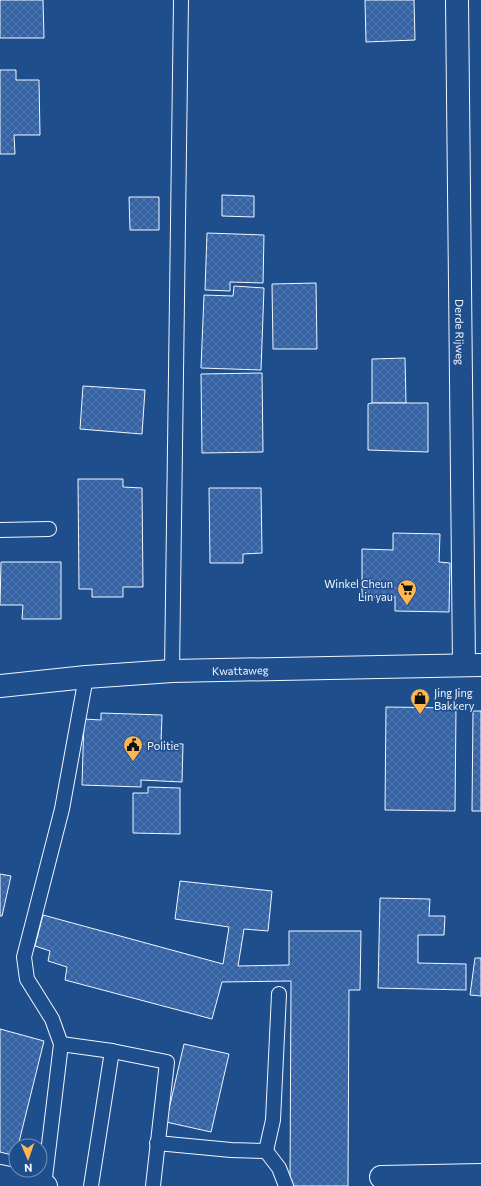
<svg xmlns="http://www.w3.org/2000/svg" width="481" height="1186" font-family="Commissioner,sans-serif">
<defs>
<pattern id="building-cross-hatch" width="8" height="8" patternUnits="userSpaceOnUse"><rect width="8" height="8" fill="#3563a3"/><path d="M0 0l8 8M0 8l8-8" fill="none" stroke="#537ab1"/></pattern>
</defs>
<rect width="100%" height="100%" fill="#1f4e8c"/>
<g fill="url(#building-cross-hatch)" stroke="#f2f6ff">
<path d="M0,0h43l1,38h-44z"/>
<path d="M365,0h49l1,40 -49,2z"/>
<path d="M0,70h16v10h23l1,55h-26l1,19h-15z"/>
<path d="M222,195l32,1v21l-32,-1z"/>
<path d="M129,197h30v33h-29z"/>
<path d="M207,233l57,2 -1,48 -33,-1v9l-25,-1z"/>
<path d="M316,283l1,66h-44l-1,-65z"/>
<path d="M234,286l30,2 -3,82 -60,-2 3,-73 29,1z"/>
<path d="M405,358l1,45h-34v-44z"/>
<path d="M262,373l1,79 -61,1 -1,-79z"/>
<path d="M83,386l62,4 -3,44 -62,-5z"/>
<path d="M372,403h56v49l-60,-2v-46z"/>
<path d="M78,479h45v8l19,1 1,99h-20v10h-31v-8h-13z"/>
<path d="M209,488h52l1,65 -19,1v9h-33z"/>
<path d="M393,533l47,1 -1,28 11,1 -1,49 -54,-1v-14h-33v-48l31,1z"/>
<path d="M1,562h60v57h-39l1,-14h-23z"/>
<path d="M386,707l70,1 -1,103 -70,-1z"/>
<path d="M473,711h8v100h-9z"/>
<path d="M101,713l61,2 -1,28 22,1 -1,38 -41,-2v7l-59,-2 2,-66 17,1z"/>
<path d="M148,787l32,1v46l-47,-1v-40h15z"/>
<path d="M0,874l11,2 -9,40h-2z"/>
<path d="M180,881l92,10 -4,40 -24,-2 -6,37 51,-1v-34h72l-1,59h-11l-1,196h-58l1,-205 -69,1 -10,37 -147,-39 2,-13 -19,-6 2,-10 -15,-5 8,-31 180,49 6,-37 -54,-8z"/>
<path d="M380,898l50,1 -1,17h16l-1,19h-26v28l48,1v26l-88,-2z"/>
<path d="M475,958h6v38l-11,-1z"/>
<path d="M0,1029l44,12 -26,105h-2v10l-16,-4z"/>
<path d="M184,1044l45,10 -18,78 -45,-10z"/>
</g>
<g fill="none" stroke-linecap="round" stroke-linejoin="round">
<g stroke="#f2f6ff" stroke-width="16">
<g id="lane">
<path d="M0,530l49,-1"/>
<path d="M172,671l9,-671"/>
<path d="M61,1044l51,7 55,11 -14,124"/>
<path d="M157,1143l74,7 35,1 7,-31 6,-126"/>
<path d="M266,1151l13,17 7,18"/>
<path d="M44,1186l17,-142 -9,-25 -25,-40 -3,-22 38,-148 24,-132"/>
<path d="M91,1186l21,-135"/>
</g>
</g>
<g stroke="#f2f6ff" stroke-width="24">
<g id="street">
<path d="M0,1176l46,10"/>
<path d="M381,1177l100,-2"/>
</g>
</g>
<g stroke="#f2f6ff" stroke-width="24">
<g id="secondary">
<path id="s1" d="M457,0l7,665"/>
</g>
</g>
<g stroke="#f2f6ff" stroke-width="24">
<g id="primary">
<path id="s2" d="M0,686l86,-9 86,-6 309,-6"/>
</g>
</g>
<use href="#lane" stroke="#1f4e8c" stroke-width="14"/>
<use href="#street" stroke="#1f4e8c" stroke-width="22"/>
<use href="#secondary" stroke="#1f4e8c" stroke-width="22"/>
<use href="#primary" stroke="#1f4e8c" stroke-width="22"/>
</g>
<defs>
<g id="supermarket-pin" transform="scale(1)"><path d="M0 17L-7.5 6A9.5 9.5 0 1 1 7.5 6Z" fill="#ffb74d" stroke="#1f4e8c"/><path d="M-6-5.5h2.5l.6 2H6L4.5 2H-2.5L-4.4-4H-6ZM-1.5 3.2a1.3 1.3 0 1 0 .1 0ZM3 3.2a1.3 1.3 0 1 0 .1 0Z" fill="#111"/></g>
<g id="shop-pin" transform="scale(1)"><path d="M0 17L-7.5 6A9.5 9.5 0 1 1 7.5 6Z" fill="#ffb74d" stroke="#1f4e8c"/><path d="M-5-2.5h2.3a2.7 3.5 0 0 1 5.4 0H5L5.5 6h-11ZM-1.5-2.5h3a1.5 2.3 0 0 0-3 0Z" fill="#111"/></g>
<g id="civic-pin" transform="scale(1)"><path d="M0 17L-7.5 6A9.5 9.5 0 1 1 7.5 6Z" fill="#ffb74d" stroke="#1f4e8c"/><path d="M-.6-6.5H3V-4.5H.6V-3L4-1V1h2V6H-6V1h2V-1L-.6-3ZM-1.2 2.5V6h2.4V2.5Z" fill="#111"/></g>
</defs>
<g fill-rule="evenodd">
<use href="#supermarket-pin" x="407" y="589"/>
<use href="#shop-pin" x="420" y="698"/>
<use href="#civic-pin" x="133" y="745"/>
</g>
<g text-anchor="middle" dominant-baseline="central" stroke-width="3" stroke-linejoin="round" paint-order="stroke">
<g font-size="11" fill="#f2f6ff" stroke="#1f4e8c">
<text stroke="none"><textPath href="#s1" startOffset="332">Derde Rijweg</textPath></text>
<text stroke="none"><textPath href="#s2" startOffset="241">Kwattaweg</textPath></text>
</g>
<g font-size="11" fill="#f2f6ff" stroke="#1f4e8c" text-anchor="start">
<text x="393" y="583" text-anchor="end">Winkel Cheun<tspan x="393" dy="13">Lin yau</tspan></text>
<text x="434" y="692">Jing Jing<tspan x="434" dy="13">Bakkery</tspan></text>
<text x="147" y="745">Politie</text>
</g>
</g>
<g transform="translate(28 1158) rotate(178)"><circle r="19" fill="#1f4e8c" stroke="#7391ba"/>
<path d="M0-3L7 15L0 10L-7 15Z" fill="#ffb74d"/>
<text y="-6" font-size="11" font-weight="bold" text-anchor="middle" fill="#f2f6ff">N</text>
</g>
</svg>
